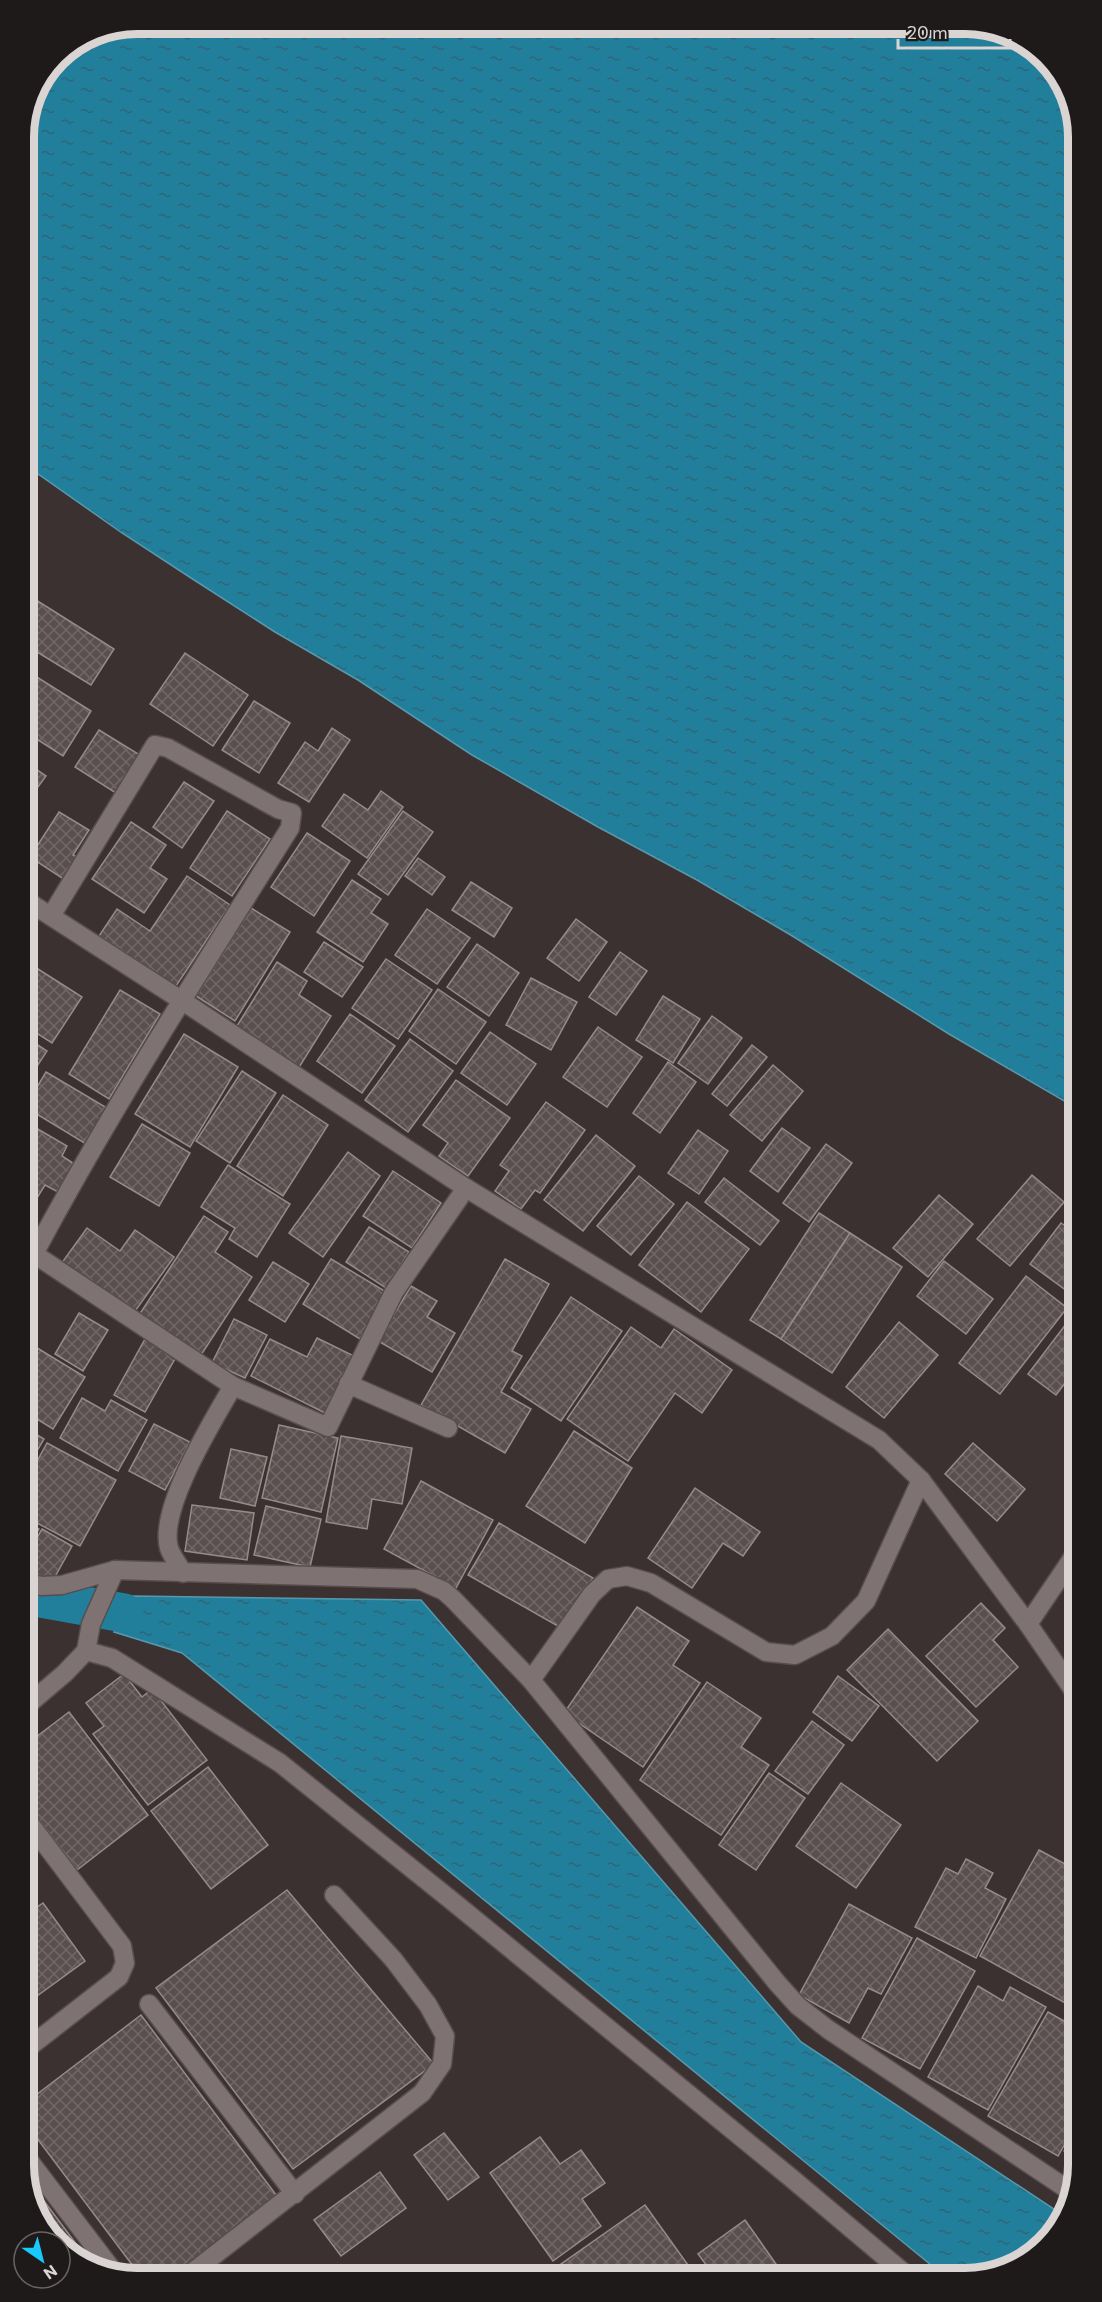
<svg xmlns="http://www.w3.org/2000/svg" width="1102" height="2302" font-family="Commissioner,sans-serif">
<defs>
<pattern id="water-ripples" width="26" height="14" patternUnits="userSpaceOnUse" patternTransform="scale(1.5)"><rect width="26" height="14" fill="#217f9c"/><path d="M2 4q2-2 4 0t4 0M15 11q2-2 4 0t4 0" fill="none" stroke="#2e6677"/></pattern>
<pattern id="building-cross-hatch" width="8" height="8" patternUnits="userSpaceOnUse" patternTransform="scale(1.5)"><rect width="8" height="8" fill="#594f4e"/><path d="M0 0l8 8M0 8l8-8" fill="none" stroke="#706767"/></pattern>
</defs>
<rect width="100%" height="100%" fill="#3b3130"/>
<g fill="url(#water-ripples)" stroke="#5898ac" stroke-width="1.5">
<path d="M138,24h834l61,23 36,48 9,43v971l-129,-75 -155,-97 -97,-57 -99,-53 -126,-72 -114,-75 -83,-48 -84,-54 -69,-45 -98,-69v-333l34,-74 37,-24z"/>
<path d="M133,1596l288,4 380,442 262,173 -4,13 -52,41 -43,9h-17l-765,-625 -68,-21z"/>
</g>
<g fill="none" stroke-linecap="round" stroke-linejoin="round">
<path stroke="#217f9c" stroke-width="39" d="M24,1595l100,18"/>
</g>
<g fill="url(#building-cross-hatch)" stroke="#978b8a" stroke-width="1.5">
<path d="M28,595l86,54 -23,36 -67,-41v-43z"/>
<path d="M185,653l63,42 -35,51 -63,-42z"/>
<path d="M24,669l67,42 -28,45 -39,-25z"/>
<path d="M254,701l36,22 -31,50 -37,-23z"/>
<path d="M332,728l18,12 -41,62 -31,-19 27,-41 13,9z"/>
<path d="M99,730l44,27 -24,38 -44,-28z"/>
<path d="M24,761l22,15 -22,30z"/>
<path d="M184,782l30,19 -32,47 -29,-21z"/>
<path d="M381,791l22,16 -36,51 -45,-32 22,-32 24,16z"/>
<path d="M227,811l43,28 -38,57 -42,-28z"/>
<path d="M403,811l30,21 -45,63 -30,-21z"/>
<path d="M59,812l30,18 -16,25 9,5 -14,22 -38,-25z"/>
<path d="M131,822l35,23 -16,23 17,11 -23,34 -52,-34z"/>
<path d="M307,833l43,28 -36,55 -43,-29z"/>
<path d="M418,858l27,19 -13,18 -27,-19z"/>
<path d="M187,876l43,29 -54,81 -77,-50 18,-27 33,22z"/>
<path d="M352,880l29,19 -10,14 17,11 -25,38 -46,-30z"/>
<path d="M471,882l41,26 -18,29 -42,-27z"/>
<path d="M251,908l39,24 -55,89 -39,-25z"/>
<path d="M427,909l43,29 -33,46 -42,-29z"/>
<path d="M576,919l31,23 -28,39 -32,-23z"/>
<path d="M324,942l39,25 -21,30 -38,-25z"/>
<path d="M477,944l42,29 -30,43 -42,-29z"/>
<path d="M620,952l27,19 -31,44 -27,-18z"/>
<path d="M386,959l46,31 -34,49 -46,-31z"/>
<path d="M277,962l30,19 -8,14 32,21 -33,53 -63,-40z"/>
<path d="M38,969l44,28 -30,46 -28,-18v-34z"/>
<path d="M531,978l46,24 -26,48 -45,-25z"/>
<path d="M438,989l48,33 -30,42 -47,-33z"/>
<path d="M120,990l40,24 -51,85 -40,-25z"/>
<path d="M663,996l37,23 -27,44 -37,-23z"/>
<path d="M350,1014l45,32 -33,47 -45,-32z"/>
<path d="M712,1016l30,22 -34,46 -30,-21z"/>
<path d="M598,1027l44,30 -35,50 -44,-30z"/>
<path d="M490,1032l46,32 -29,41 -46,-32z"/>
<path d="M184,1034l54,33 -48,80 -55,-33z"/>
<path d="M24,1036l23,15 -23,35z"/>
<path d="M410,1039l43,32 -45,61 -43,-32z"/>
<path d="M752,1045l15,12 -40,49 -15,-12z"/>
<path d="M668,1062l28,20 -36,51 -27,-20z"/>
<path d="M773,1065l30,26 -41,50 -32,-26z"/>
<path d="M242,1071l34,22 -46,70 -34,-22z"/>
<path d="M46,1072l61,36 -21,36 -61,-37z"/>
<path d="M456,1080l54,38 -42,58 -29,-20 9,-13 -25,-18z"/>
<path d="M283,1095l45,30 -45,71 -46,-30z"/>
<path d="M546,1102l39,28 -45,63 -5,-3 -14,19 -26,-18 14,-20 -9,-6z"/>
<path d="M24,1121l43,25 -5,10 14,9 -16,28 -15,-8 -13,21 -8,-5z"/>
<path d="M142,1124l48,29 -31,53 -49,-29z"/>
<path d="M782,1128l28,20 -32,44 -28,-21z"/>
<path d="M698,1130l30,21 -29,43 -31,-21z"/>
<path d="M596,1135l39,31 -52,65 -39,-31z"/>
<path d="M826,1144l26,19 -43,59 -26,-19z"/>
<path d="M348,1152l32,24 -57,81 -34,-24z"/>
<path d="M228,1165l62,39 -33,53 -28,-18 6,-11 -34,-21z"/>
<path d="M393,1171l48,32 -29,45 -49,-32z"/>
<path d="M1032,1175l32,27 -54,64 -33,-27z"/>
<path d="M639,1176l35,28 -43,51 -34,-29z"/>
<path d="M724,1178l55,43 -19,24 -55,-43z"/>
<path d="M939,1195l34,29 -45,53 -35,-29z"/>
<path d="M687,1202l62,47 -48,63 -62,-47z"/>
<path d="M819,1213l31,20 -69,106 -31,-19z"/>
<path d="M204,1216l24,16 -13,20 37,25 -51,78 -62,-40z"/>
<path d="M1061,1223l17,12v64l-48,-35z"/>
<path d="M369,1227l40,25 -23,36 -40,-26z"/>
<path d="M87,1228l33,23 15,-21 39,27 -41,57 -72,-50z"/>
<path d="M850,1233l52,34 -70,106 -51,-34z"/>
<path d="M331,1259l57,34 -28,46 -57,-35z"/>
<path d="M505,1259l44,25 -37,67 10,5 -21,36 30,17 -26,44 -84,-48z"/>
<path d="M944,1261l49,38 -27,35 -49,-38z"/>
<path d="M273,1262l36,22 -24,38 -36,-22z"/>
<path d="M1026,1276l41,32 -67,86 -41,-31z"/>
<path d="M411,1286l26,15 -10,16 28,16 -23,39 -54,-31z"/>
<path d="M571,1297l51,34 -61,90 -50,-33z"/>
<path d="M79,1313l29,17 -25,41 -28,-17z"/>
<path d="M234,1319l33,16 -22,43 -33,-15z"/>
<path d="M899,1322l39,33 -54,63 -38,-31z"/>
<path d="M1066,1324l12,9v33l-22,29 -28,-21z"/>
<path d="M631,1327l30,21 13,-19 58,41 -30,43 -27,-20 -47,68 -61,-42z"/>
<path d="M317,1338l37,18 -29,57 -74,-37 19,-37 37,18z"/>
<path d="M145,1339l31,18 -31,55 -31,-17z"/>
<path d="M24,1340l61,37 -32,52 -29,-18z"/>
<path d="M82,1398l23,13 6,-11 36,20 -29,51 -58,-33z"/>
<path d="M154,1424l36,18 -25,48 -36,-19z"/>
<path d="M279,1425l59,13 -17,74 -59,-14z"/>
<path d="M24,1427l20,12 -20,34z"/>
<path d="M574,1431l58,37 -47,75 -59,-37z"/>
<path d="M341,1436l71,12 -10,56 -30,-5 -5,30 -41,-7z"/>
<path d="M47,1443l69,37 -36,66 -56,-30v-31z"/>
<path d="M973,1443l52,46 -28,32 -52,-47z"/>
<path d="M231,1449l36,8 -12,49 -35,-8z"/>
<path d="M421,1481l72,39 -37,68 -72,-39z"/>
<path d="M695,1488l65,44 -17,24 -20,-13 -31,45 -44,-30z"/>
<path d="M192,1505l62,8 -7,47 -62,-9z"/>
<path d="M266,1506l55,13 -11,48 -56,-12z"/>
<path d="M24,1520l15,9 -15,26z"/>
<path d="M499,1523l94,55 -30,51 -95,-54z"/>
<path d="M42,1529l30,17 -21,38 -27,-15v-9z"/>
<path d="M981,1603l24,25 -12,12 25,27 -42,40 -50,-51z"/>
<path d="M637,1607l52,34 -16,24 27,18 -57,84 -79,-54z"/>
<path d="M888,1629l90,92 -41,40 -90,-91z"/>
<path d="M124,1674l18,23 10,-8 55,71 -59,45 -55,-71 11,-8 -18,-23z"/>
<path d="M838,1676l41,30 -27,35 -39,-29z"/>
<path d="M707,1682l54,36 -20,29 28,18 -48,70 -81,-55z"/>
<path d="M69,1712l79,103 -71,55 -53,-70v-54z"/>
<path d="M812,1721l32,24 -36,49 -33,-23z"/>
<path d="M208,1767l60,78 -57,44 -60,-78z"/>
<path d="M769,1773l36,25 -49,72 -37,-25z"/>
<path d="M841,1783l60,42 -45,63 -60,-42z"/>
<path d="M1039,1850l39,21 -9,19 9,5v115l-98,-54z"/>
<path d="M966,1859l27,14 -8,15 21,11 -30,59 -61,-31 31,-59 12,6z"/>
<path d="M24,1875l12,17 -12,8z"/>
<path d="M287,1890l147,174 -141,105 -137,-181z"/>
<path d="M43,1903l42,58 -48,35 -13,-18v-62z"/>
<path d="M849,1904l63,34 -31,56 -13,-6 -19,35 -50,-28z"/>
<path d="M917,1938l58,33 -55,98 -58,-31z"/>
<path d="M978,1986l25,15 7,-14 36,20 -58,103 -60,-33z"/>
<path d="M1048,2012l30,17v92l-20,35 -70,-40z"/>
<path d="M141,2015l139,185 -103,78h-35l-118,-157v-17z"/>
<path d="M1078,2127v32l-14,-8z"/>
<path d="M444,2133l35,44 -31,23 -34,-45z"/>
<path d="M540,2137l20,27 21,-14 24,33 -23,16 19,27 -48,35 -63,-88z"/>
<path d="M380,2172l26,36 -65,48 -27,-36z"/>
<path d="M27,2178l65,87 -18,-6 -41,-52z"/>
<path d="M645,2205l43,60 -18,13h-24l-6,-9 -14,9h-65l-7,-9z"/>
<path d="M745,2220l36,51 -9,7h-56l-18,-24z"/>
<path d="M702,2266l9,12h-26z"/>
</g>
<g fill="none" stroke-linecap="round" stroke-linejoin="round">
<g stroke="#564d4c" stroke-width="21">
<g id="service">
<path d="M149,2004l146,190"/>
<path d="M24,2154l90,118"/>
<path d="M185,2278l237,-185 20,-29 3,-28 -17,-31 -35,-46 -59,-64"/>
</g>
</g>
<g stroke="#564d4c" stroke-width="21">
<g id="minor">
<path d="M24,899l157,101 285,188 413,252 42,40 107,144 50,73"/>
<path d="M34,1254c78,-146 168,-286 256,-426l2,-15 -14,-4 -110,-61 -13,-3 -104,171"/>
<path d="M24,1270l10,-16 199,132 95,41 66,-135 72,-104"/>
<path d="M348,1384l100,44"/>
<path d="M183,1573c-4,-8 -11,-16 -14,-25 -11,-39 44,-127 64,-162"/>
<path d="M24,1583l18,3 20,-1 53,-15 302,9 27,12 9,8 78,81 247,304 20,22 31,24 241,161"/>
<path d="M1028,1624l50,-74"/>
<path d="M86,1651l26,7 168,105 171,137 339,277 120,101"/>
<path d="M531,1680l61,-86 16,-15 19,-3 24,7 115,69 29,3 37,-19 34,-35 55,-121"/>
<path d="M24,1708l41,-35 21,-22 5,-27 24,-54"/>
<path d="M24,2051l95,-74 6,-14 -3,-17 -98,-130"/>
<path d="M535,2276l1,2"/>
</g>
</g>
<use href="#service" stroke="#7e7372" stroke-width="18"/>
<use href="#minor" stroke="#7e7372" stroke-width="18"/>
</g>
<path d="M0 0H1102V2302H0ZM137 34H965A103 103 0 0 1 1068 137V2165A103 103 0 0 1 965 2268H137A103 103 0 0 1 34 2165V137A103 103 0 0 1 137 34Z" fill="#1f1a1a" fill-rule="evenodd"/>
<path fill="none" stroke="#dad4d3" stroke-width="8" d="M137 34H965A103 103 0 0 1 1068 137V2165A103 103 0 0 1 965 2268H137A103 103 0 0 1 34 2165V137A103 103 0 0 1 137 34Z"/>
<g transform="translate(42 2260) rotate(145)"><circle r="28" fill="#1f1a1a" stroke="#6a6464" stroke-width="1.5"/>
<path d="M0-4.5L10 22L0 15L-10 22Z" fill="#17cafb"/>
<text y="-9" font-size="16" font-weight="bold" text-anchor="middle" fill="#dad4d3">N</text>
</g>
<path d="M898 39v9h112v-9" fill="none" stroke="#dad4d3" stroke-width="3"/>
<text x="907" y="39" font-size="18" fill="#dad4d3" stroke="#1f1a1a" stroke-width="4.5" paint-order="stroke">20 m</text>
</svg>
